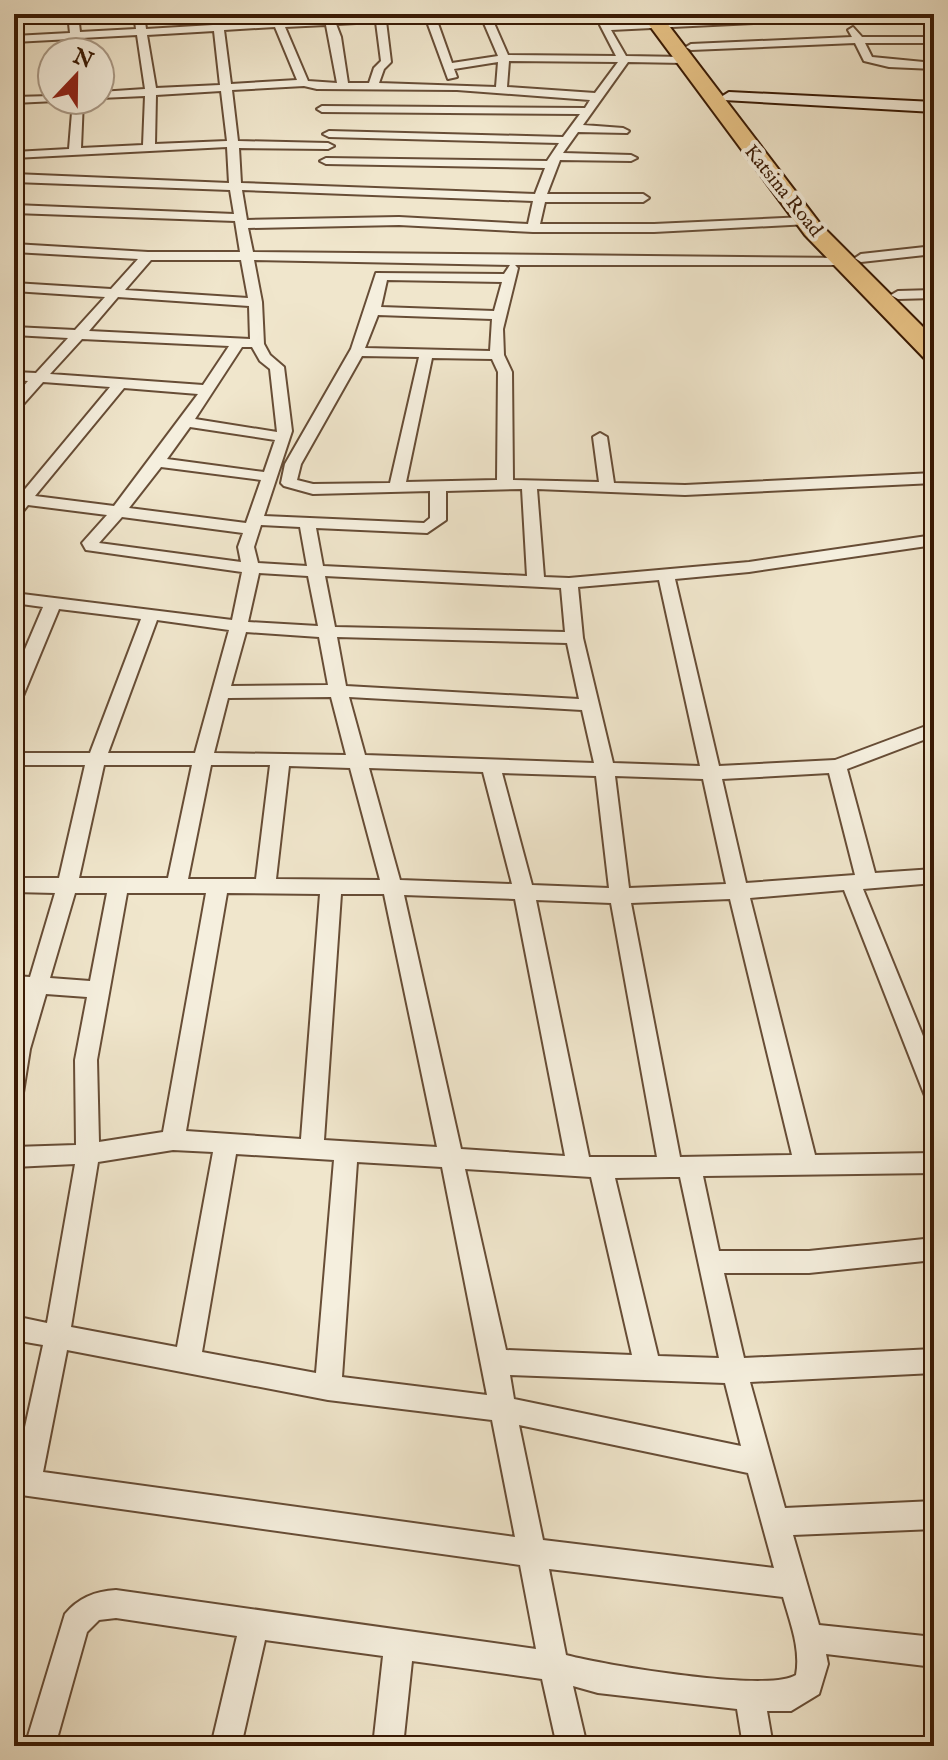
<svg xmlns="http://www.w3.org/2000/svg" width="948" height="1760" font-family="'IM FELL English',serif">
<rect width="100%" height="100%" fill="#f0e6cc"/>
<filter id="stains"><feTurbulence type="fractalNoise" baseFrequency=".0025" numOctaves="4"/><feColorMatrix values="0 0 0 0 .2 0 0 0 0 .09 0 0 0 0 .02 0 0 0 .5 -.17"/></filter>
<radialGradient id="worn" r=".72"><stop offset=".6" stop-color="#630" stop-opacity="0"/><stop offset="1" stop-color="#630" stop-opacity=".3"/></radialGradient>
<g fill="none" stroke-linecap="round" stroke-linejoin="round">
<g stroke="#674d36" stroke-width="4">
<g id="street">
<path d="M68,14h10l2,18 56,-3 -2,-15h10l2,15 67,-4 -1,-11h10l1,10 49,-2 -3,-8h10l3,7 42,-2 -2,-5h10l2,4 41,-4h93l-32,4 16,45 46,-7 -18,-42h10l18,41 108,1 -16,-31 193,-10h141v6h-141l-182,9 15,26 58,1 5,3 -5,3 -56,-1 -45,63 40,3 6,3 -2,2 -49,-1 -15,21 68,2 6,3 -6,3 -71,-1 -13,34h96l6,4 -6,4h-98l-5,22h114l151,-7 6,4 -2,3 -155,8h-121l-134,-7 -151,3 5,24 593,6 1,3 -6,4h-326l3,3 -15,61 1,26 8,17 1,108 86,2 -6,-45 7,-4 7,4 7,46 71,2 249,-12v10l-249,12 -148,-6 7,88 25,1 180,-16 185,-27v10l-185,27 -74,7 44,187 116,-6 99,-37v13l-87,33 28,104 59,-4v14l-71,6 71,174v37l-8,-2 -3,-7 -79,-201 -94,8 65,257 119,-2v20l-231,3 16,75h90l125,-13v22l-125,13h-85l20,85 190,-9v24l-184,9 35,126 149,-7v28l-141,6 26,90 115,12v30l-108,-13 2,10 -9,30 -28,17h-24l6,35h-30l-6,-37 -139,-16 -25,-7 14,60h-30l-15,-67 -130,-18 -9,85h-30l10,-90 -118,-16 -24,106h-30l26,-110 -121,-18 -17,2 -12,12 -32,114h-30l40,-132c13,-16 30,-23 51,-24l420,59 -16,-84 -506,-71v-26h2l27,-123 -29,-5v-24l33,7 28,-159 -61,3v-20l62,-2 -1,-85 12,-63 -41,-3 -16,55 -8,50 -8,2v-72l11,-36 -11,-1v-16l16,1 25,-84 -41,-1v-14h45l26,-113h-71v-12h76l51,-134 -82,-10 -36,87 -9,6v-27l29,-68 -29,-4v-10l218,27 10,-48 -156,-22 -4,-7 25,-28 -79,-10 -8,10 -6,2v-24l7,1 89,-107 -67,-5 -24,27 -5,1v-13l14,-16 -14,-1v-8l22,1 32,-35 -54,-3v-8l61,3 30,-33 -91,-6v-8l97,6 27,-30 -124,-7v-8l134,8h92l-5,-31 -221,-8v-8l220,9 -4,-24 -216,-8v-8l215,9 -2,-36 -213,11v-6l55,-3 4,-49h10l-2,48 62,-3 2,-49 -45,2v-6l45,-3 -8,-54 -56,3 2,14h-10l-2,-13 -57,3v-6l56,-3zM426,19l22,60 9,-2 -3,-8 44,-7 -2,25 -117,-4 5,-14 7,-7 -5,-41zM376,22l5,39 -7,7 -5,15h-21l-7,-46 -5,-13zM326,25l11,58 -29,-2 -23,-54zM275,27l22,53 -66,4 -7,-54zM214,31l6,54 -64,3 -9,-53zM509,61l109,1 -23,31 -88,-6zM304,86l13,3 140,1 133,10 -5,8 -263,-2 -5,3 5,3 258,2 -17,23 -234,-6 -6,3 6,3 230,6 -12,18 -221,-3 -6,3 6,3 219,4 -10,26 -294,-11 -2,-35 89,1 6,-3 -6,-3 -90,-2 -6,-51zM221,91l6,50 -72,3 1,-49zM242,190l291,11 -5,23 -129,-7 -152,3zM151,260h90l7,38 -123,-8zM254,260l256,5 -6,9 -128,-1 -25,76 -66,115 -4,19 3,3 29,8 117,-3v27l-6,5 -160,-7 28,-85 -8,-64 -14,-12 -6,-11 -2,-42zM387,280l115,2 -8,29 -113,-4zM118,297l131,9 1,33 -161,-8zM378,315l114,4 -2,32 -125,-3zM82,339l147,7 -26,39 -153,-11zM242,347h10l8,14 10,8 7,63 -82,-13zM362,356l57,1 -29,126 -77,1 -16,-4 4,-16zM432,358l60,1 6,13 -1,108 -91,2zM124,388l74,6 -84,112 -79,-10zM190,427l85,13 -11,32 -97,-13zM161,467l100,13 -15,43 -117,-15zM522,489l5,87 -204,-10 -7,-38 111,5 19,-13v-29zM122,517l121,16 -5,14 3,15 -142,-19zM261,525l39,2 7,39 -49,-3 -4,-16zM259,573l49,3 10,50 -70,-4zM325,576l236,12 4,44 -230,-5zM659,580l41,186 -87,-3 -30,-125 -5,-51zM157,620l72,10 -34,123h-87zM246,632l73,5 9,48 -97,1zM337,637l230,6 12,56 -233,-13zM331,697l15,58 -132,-2 14,-55zM349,697l233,13 12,53 -229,-8zM104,765h88l-24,113h-89zM211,765h59l-14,114h-68zM289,766l61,2 30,112 -104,-1zM369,768l114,4 29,112 -112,-4zM502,773l94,3 13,112 -77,-3zM829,773l26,102 -109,8 -24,-104zM615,776l88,3 23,105 -97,4zM75,893h32l-17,88 -40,-3zM127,893h79l-43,239 -64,10 -2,-82zM227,893l93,1 -19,245 -115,-8zM341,894h43l53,253 -113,-7zM404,895l111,4 50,257 -104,-7zM730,899l62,256 -112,2 -49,-254zM536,900l75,3 46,254h-68zM173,1150l40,2 -36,195 -106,-20 27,-165zM236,1154l98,6 -18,213 -114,-21zM357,1162l85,5 45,228 -145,-18zM465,1169l126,8 41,178 -126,-5zM670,1177h10l39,181 -61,-2 -43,-178zM67,1350l261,50 164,20 23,117 -472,-65zM510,1375l215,8 16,63 -227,-47zM519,1425l229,48 26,95 -231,-28zM549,1569l234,28c7,25 18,52 13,78 -27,18 -193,-10 -230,-20z"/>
<path d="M853,27l9,10h72v6h-69l7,14 62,6v6l-45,-2 -25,-6 -9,-18 -164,7 -5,-3 5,-3 161,-7 -4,-7z"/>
<path d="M52,96v4l4,1 -42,2v-6z"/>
<path d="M934,246v8l-73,8 -6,-4 6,-4z"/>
<path d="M934,290v8l-36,1 -7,-4 7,-4z"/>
</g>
</g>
<g stroke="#391a04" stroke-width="4">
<path id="secondary" d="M729,92l205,10v10l-210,-12 -3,-3z"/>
</g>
<g stroke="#391a04" stroke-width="4">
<path id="highway" d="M641,14h19l161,211 113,113v23l-9,-2 -120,-124z"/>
</g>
<use href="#street" fill="#f5efde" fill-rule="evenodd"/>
<use href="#secondary" fill="#f5efde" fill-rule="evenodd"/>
<use href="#highway" fill="#e8c386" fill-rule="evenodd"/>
</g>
<g text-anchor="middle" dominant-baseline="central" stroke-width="8" stroke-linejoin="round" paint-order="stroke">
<g font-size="20" fill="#391a04" stroke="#f5efde">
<text transform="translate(783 191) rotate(51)">Katsina Road</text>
</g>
</g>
<rect width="948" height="1760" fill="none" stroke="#f0e6cc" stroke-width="48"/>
<rect x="16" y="16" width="916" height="1728" fill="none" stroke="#391a04" stroke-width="4"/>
<rect x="24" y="24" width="900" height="1712" fill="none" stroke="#391a04" stroke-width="2"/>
<g transform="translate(76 76) rotate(22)"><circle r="38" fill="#f5efde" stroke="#aa9a87" stroke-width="2"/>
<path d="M0-6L14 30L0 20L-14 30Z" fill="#8f2418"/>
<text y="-12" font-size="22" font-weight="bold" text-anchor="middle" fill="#391a04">N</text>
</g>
<rect width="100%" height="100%" filter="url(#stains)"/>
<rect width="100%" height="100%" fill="url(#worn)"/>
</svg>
